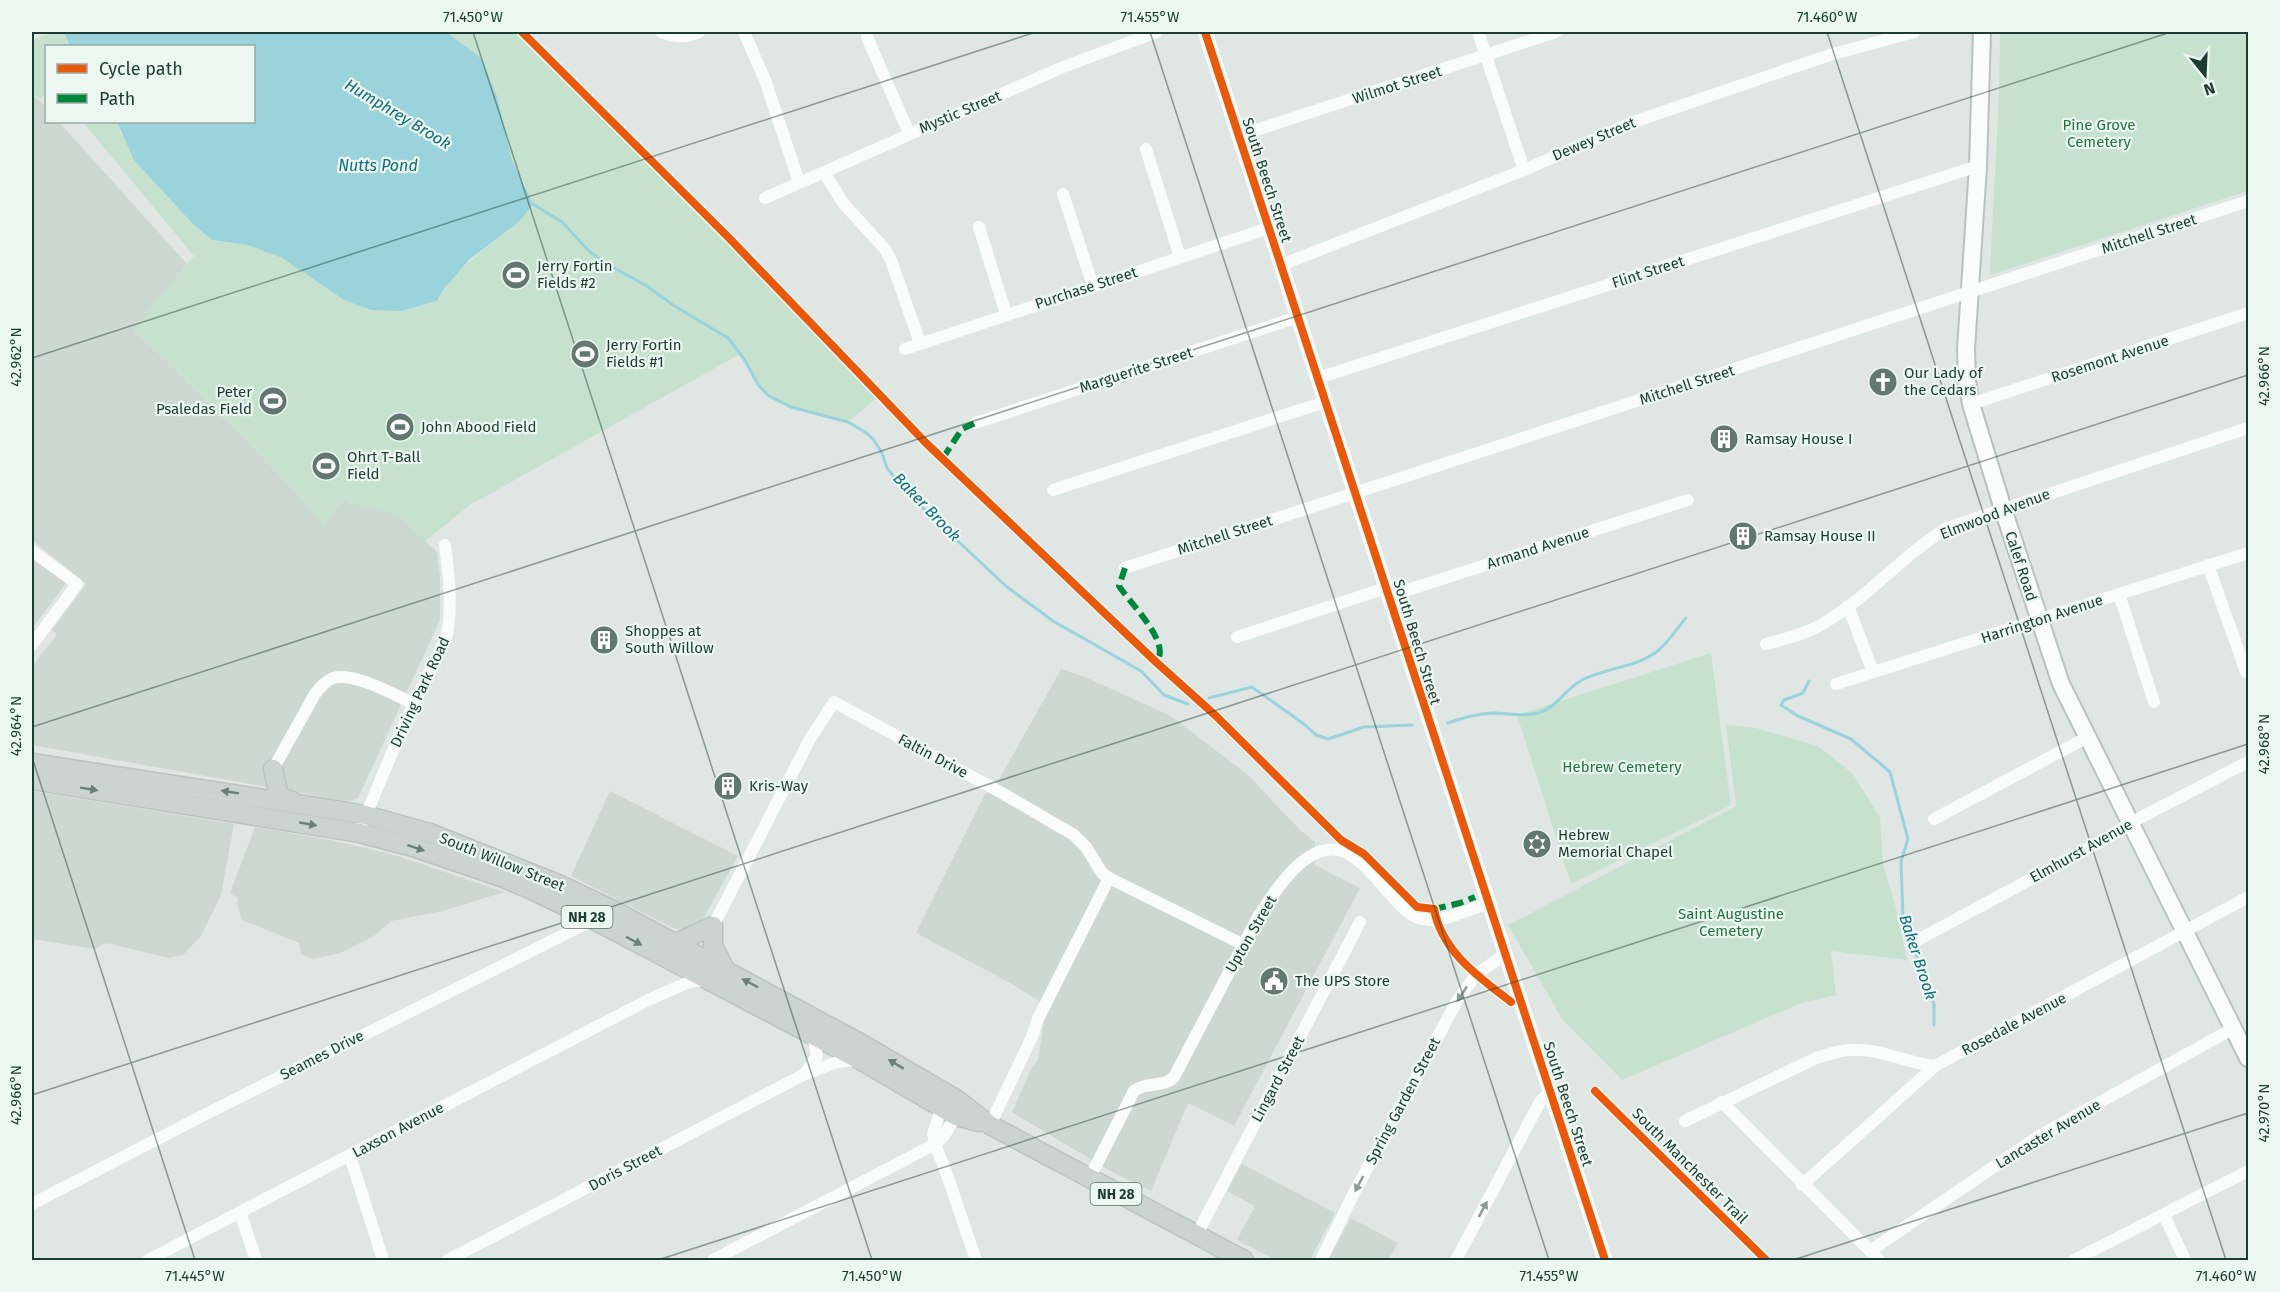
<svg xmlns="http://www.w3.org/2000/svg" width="2280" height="1292" font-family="'Fira Sans',sans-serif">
<rect width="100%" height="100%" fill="#e0e6e3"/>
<g fill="#cdd8d3">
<path d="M32,94l14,13v15h13l128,142 -53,66 101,98 84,89 5,8 20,-27 6,5 47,11 40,38 3,24v44l-82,178 -7,3 -11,-1 -308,-55v-79l25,-31 -5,-5 34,-46 -54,-44z"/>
<path d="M32,556l35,26 -35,47z"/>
<path d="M1061,669l24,8 86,39 77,59 53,56 14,11v23l45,23 -126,238 -46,-23 -37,88 -39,-19 -100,-60 19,-43 7,-9 6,-39 -5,-20 -25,-16 -98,-52 68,-137 15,-16z"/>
<path d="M32,791l202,33 -13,71 -20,41 -18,19 -14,3 -63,-15 -11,6 -63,-10z"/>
<path d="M610,791l128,65 -38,68 -7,4 -18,1 -104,-53z"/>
<path d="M255,827l76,13 64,15 109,37 -61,19 -52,10 -16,14 -35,18 -27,6 -12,-5 -2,-11 -57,-23 -5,-16 1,-6 -8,-5z"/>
<path d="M1242,1164l93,49 -25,47h-34l-39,-20 18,-34 -28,-15z"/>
<path d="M1351,1218l47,25 -10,17h-60z"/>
</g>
<g fill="#c6e2ce">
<path d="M54,32h10l6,14h-24v48l-6,5 -8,-5v-54z"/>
<path d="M446,32h76l207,206 151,157 -32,27c-26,-7 -71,-14 -89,-36 -8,-9 -11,-22 -19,-32l-270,151 -45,36 -28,-27 -47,-11 -6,-5 -20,27 -5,-8 -84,-89 -102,-99 61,-73 -111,-134h34l4,11 51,66 22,26 18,15 36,5 34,13 62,42 27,10 30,1 36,-10c20,-34 51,-55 82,-79l6,-37 -13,-25 -15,-64z"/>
<path d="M2000,32h248v159l-258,84c3,-81 10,-162 10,-243z"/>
<path d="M1711,653l20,152 -160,79 -54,-169z"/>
<path d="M1726,725l30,3 62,18 35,28 27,44 3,46 13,44 11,52 -76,-9 5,44 -35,8 -179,77 -60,-61 -54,-94 228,-119z"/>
</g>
<path fill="#9ad3db" d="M64,32h382l35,26 16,38 15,64 21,44 -14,18 -49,37 -26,30 -7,12 -36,10 -30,-1 -27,-10 -62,-42 -34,-13 -36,-5 -18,-15 -60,-65 -17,-38h137v-76h-184z"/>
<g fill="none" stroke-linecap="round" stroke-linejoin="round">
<g stroke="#9ad3db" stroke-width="3">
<path d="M531,203l31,19 28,30 21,14 36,20 26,19 55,33 16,21 15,27 10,10 22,11 57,15 17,10 8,7 9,14 5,15 11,14 32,33 77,72 46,34 88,50 23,24 24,9"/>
<path d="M1809,681l-6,12 -19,7 -3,5 17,11 53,23 39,33 18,67 -7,22 2,58 31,85v21"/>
<path d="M1209,698l43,-11 52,37 12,11 12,4 36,-12 48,-2"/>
<path d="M1448,723c14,-5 29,-9 45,-10 15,0 30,4 45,0 19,-5 28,-25 44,-33 23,-12 51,-12 73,-27 12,-8 21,-24 31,-35"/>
</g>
<g stroke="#b8c3bf" stroke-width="20">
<path id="secondary" d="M1982,32l-4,134 -12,183 1,32 4,23 32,105 58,175 187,374"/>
</g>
<g stroke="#bac4c0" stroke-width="21">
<g id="primary">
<path d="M32,763l297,46 36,6 65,18 126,50 57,27 249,134 94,55 34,26 254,135"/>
<path d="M273,769l6,27 13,5"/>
<path d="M32,780l328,53 53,14 91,31 34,15 56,27 266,140 96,56 23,6"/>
<path d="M676,943l37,-17v20l13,25"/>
</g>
</g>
<g stroke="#fafbfb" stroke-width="12">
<path d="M661,32c14,5 25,6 38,0"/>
<path d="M744,32l21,48 34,102"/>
<path d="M1478,32l46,138"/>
<path d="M867,37l42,96"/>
<path d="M1238,136l318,-104"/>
<path d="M1146,149l34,108"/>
<path d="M824,172l19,31 42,46 6,11 29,83"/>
<path d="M1063,194l30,92"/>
<path d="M765,198l298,-131 94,-35"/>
<path d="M979,227l27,87"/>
<path d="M1281,265l243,-95 112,-49 194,-66 84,-23"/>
<path d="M905,349l364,-121"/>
<path d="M1318,378l660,-212"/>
<path d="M1971,404l277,-91"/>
<path d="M975,423l323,-106"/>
<path d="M1053,490l272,-88"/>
<path d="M32,551l45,33 -45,61"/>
<path d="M2208,565l38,107"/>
<path d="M1125,568l1123,-367"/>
<path d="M2119,594l35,108"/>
<path d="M1389,596l299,-96"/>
<path d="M1848,606l25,66"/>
<path d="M1237,637l149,-49"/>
<path d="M1766,644c18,-5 37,-9 53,-18 47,-26 82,-70 128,-98l301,-100"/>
<path d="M1836,684l412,-131"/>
<path d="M273,769l42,-75c5,-7 10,-13 18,-16 22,-6 61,17 82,26"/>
<path d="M1934,819l152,-81"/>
<path d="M363,822l39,-93 44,-91c7,-29 3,-63 -1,-93"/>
<path d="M713,926l97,-187 24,-37 168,91 72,42 12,12 16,26 7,5 135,67"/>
<path d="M1914,942l197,-106 19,-13 118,-61"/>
<path d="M806,1072l11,-16 -4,-21"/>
<path d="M943,1102l-10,32 2,10 11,28 30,88"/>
<path d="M1722,1102l157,158"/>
<path d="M1685,1121l131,-63c10,-3 21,-7 32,-8 29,-3 58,13 87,16"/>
<path d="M990,1125l42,-88 6,-18 71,-141"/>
<path d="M350,1156l33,104"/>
<path d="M1089,1179l45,-88c13,-10 30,-3 40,-14l84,-160c17,-26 51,-82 89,-64 17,9 30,27 43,41 9,9 18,22 32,25 21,5 45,-10 66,-15"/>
<path d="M1802,1185l133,-119 313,-169"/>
<path d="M32,1204l172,-89 395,-198"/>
<path d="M240,1212l16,48"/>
<path d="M2164,1215l21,45"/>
<path d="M1196,1236l164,-314"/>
<path d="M1870,1251l169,-115 195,-108"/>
<path d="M148,1260l500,-260 41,-18 18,-2"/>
<path d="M448,1260l355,-185 34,-13 20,-2"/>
<path d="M713,1260l222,-116 9,-8 15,-26"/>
<path d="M1321,1260l33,-67 104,-194 18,-24 28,-20"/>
<path d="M1456,1260l84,-158 10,-11"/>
<path d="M2074,1260l174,-89"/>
</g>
<path stroke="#fafbfb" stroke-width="15" d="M1205,32l400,1228"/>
<use href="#secondary" stroke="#fafbfb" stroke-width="16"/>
<use href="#primary" stroke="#cbd4d1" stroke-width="18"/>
<g stroke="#00873e" stroke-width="6" stroke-dasharray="12 6" stroke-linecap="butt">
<path d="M943,458l19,-29 13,-6"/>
<path d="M1125,568l-6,18c10,16 54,58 37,76"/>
<path d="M1434,909l26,-6 15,-6"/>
</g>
<g stroke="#ecf7f1" stroke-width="11">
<g id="cycleway">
<path d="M522,32l207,206 197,205 230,219 60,54 125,124 23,14 53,53 17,2c8,43 45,68 77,93"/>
<path d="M1205,32l400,1228"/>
<path d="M1595,1091l171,169"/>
</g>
</g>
<use href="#cycleway" stroke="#e8590c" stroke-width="8"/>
</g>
<defs><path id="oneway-solid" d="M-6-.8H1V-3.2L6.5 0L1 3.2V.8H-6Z" transform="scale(1.5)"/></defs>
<g fill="#6b807a">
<use href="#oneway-solid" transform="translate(89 789) rotate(9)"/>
<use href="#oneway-solid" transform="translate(230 792) rotate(-171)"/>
<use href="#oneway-solid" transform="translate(308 824) rotate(10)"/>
<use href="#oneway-solid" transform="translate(416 848) rotate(18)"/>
<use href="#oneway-solid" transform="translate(634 941) rotate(28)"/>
<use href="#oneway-solid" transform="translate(750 983) rotate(-152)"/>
<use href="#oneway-solid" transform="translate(896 1064) rotate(-149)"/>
</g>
<g fill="#8b9b96">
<use href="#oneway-solid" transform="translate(1462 994) rotate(123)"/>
<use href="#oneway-solid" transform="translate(1359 1184) rotate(118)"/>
<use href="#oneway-solid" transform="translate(1483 1209) rotate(-62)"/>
</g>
<path fill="none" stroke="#1c3b32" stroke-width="1.5" stroke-opacity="0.45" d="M473,32l399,1228M1150,32l399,1228M1827,32l399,1228M32,358l1004,-326M32,727l2139,-695M32,757l163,503M32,1095l2216,-720M658,1260l1590,-516M1793,1260l455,-147"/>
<defs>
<g id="stadium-disc" transform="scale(1.5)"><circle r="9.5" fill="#617770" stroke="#ecf7f1"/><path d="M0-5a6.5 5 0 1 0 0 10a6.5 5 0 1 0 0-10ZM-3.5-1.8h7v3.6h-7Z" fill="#fff"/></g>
<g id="church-disc" transform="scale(1.5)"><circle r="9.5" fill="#617770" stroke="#ecf7f1"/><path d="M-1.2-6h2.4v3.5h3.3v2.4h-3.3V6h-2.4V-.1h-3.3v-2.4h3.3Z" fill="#fff"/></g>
<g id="building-disc" transform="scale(1.5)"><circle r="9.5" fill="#617770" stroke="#ecf7f1"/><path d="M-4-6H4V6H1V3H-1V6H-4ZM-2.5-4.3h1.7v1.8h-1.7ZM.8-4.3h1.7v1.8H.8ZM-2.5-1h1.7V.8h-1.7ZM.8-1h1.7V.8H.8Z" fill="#fff"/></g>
<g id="synagogue-disc" transform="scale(1.5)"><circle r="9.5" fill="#617770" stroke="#ecf7f1"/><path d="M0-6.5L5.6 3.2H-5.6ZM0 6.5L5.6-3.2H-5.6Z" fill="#fff"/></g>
<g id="civic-disc" transform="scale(1.5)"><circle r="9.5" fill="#617770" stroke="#ecf7f1"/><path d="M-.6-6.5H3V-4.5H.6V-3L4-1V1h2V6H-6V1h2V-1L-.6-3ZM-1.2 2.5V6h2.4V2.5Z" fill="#fff"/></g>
</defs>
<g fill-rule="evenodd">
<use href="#stadium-disc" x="516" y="275"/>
<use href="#stadium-disc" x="585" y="354"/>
<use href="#church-disc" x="1883" y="382"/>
<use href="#stadium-disc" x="273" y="401"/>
<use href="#stadium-disc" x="400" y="427"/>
<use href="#building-disc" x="1724" y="439"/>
<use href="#stadium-disc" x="326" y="466"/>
<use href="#building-disc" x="1743" y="536"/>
<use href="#building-disc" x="604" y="640"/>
<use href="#building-disc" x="728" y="786"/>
<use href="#synagogue-disc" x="1537" y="844"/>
<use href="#civic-disc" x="1274" y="981"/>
</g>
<g text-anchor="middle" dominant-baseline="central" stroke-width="4.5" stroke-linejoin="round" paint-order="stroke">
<g fill="#ecf7f1" stroke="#5a736b" stroke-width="1.5">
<rect x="561.5" y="906" width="51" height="22" rx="4.5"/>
<rect x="1090.5" y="1183" width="51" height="22" rx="4.5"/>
</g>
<g font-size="14" font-weight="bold" fill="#1c3b32">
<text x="587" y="917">NH 28</text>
<text x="1116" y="1194">NH 28</text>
</g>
<g font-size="15" fill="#1c3b32" stroke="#ecf7f1">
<text transform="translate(1397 85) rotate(-18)">Wilmot Street</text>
<text transform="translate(960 112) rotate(-23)">Mystic Street</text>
<text transform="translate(1594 139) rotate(-23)">Dewey Street</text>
<text transform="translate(1267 180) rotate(72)">South Beech Street</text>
<text transform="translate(2149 234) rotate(-18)">Mitchell Street</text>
<text transform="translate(1648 272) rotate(-18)">Flint Street</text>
<text transform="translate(1086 288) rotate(-18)">Purchase Street</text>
<text transform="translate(2110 359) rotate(-18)">Rosemont Avenue</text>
<text transform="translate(1136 370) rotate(-18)">Marguerite Street</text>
<text transform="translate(1687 385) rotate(-18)">Mitchell Street</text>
<text transform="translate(1995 514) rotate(-21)">Elmwood Avenue</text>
<text transform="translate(1225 535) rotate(-18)">Mitchell Street</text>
<text transform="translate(1538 548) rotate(-18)">Armand Avenue</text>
<text transform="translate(2021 566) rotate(72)">Calef Road</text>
<text transform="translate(2042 619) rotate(-18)">Harrington Avenue</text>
<text transform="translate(1417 642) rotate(73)">South Beech Street</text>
<text transform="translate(420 692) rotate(-65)">Driving Park Road</text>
<text transform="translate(933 756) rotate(28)">Faltin Drive</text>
<text transform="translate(2081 851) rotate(-29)">Elmhurst Avenue</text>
<text transform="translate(502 862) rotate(22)">South Willow Street</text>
<text transform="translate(1251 934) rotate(-60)">Upton Street</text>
<text transform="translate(2014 1024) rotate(-28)">Rosedale Avenue</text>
<text transform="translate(322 1055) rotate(-27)">Seames Drive</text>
<text transform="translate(1278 1079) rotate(-62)">Lingard Street</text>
<text transform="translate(1403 1101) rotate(-62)">Spring Garden Street</text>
<text transform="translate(1568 1104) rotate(72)">South Beech Street</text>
<text transform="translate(398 1130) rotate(-28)">Laxson Avenue</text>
<text transform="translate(2048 1134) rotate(-31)">Lancaster Avenue</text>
<text transform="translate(1690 1166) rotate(45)">South Manchester Trail</text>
<text transform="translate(625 1168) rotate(-28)">Doris Street</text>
</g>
<g font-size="15" fill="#227641" stroke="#ecf7f1">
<text x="2099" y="125">Pine Grove<tspan x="2099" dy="17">Cemetery</tspan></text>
<text x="1622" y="767">Hebrew Cemetery</text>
<text x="1731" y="914">Saint Augustine<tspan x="1731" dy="17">Cemetery</tspan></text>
</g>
<g font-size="15" fill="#1c3b32" stroke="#ecf7f1" text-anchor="start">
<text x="537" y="266">Jerry Fortin<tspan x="537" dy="17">Fields #2</tspan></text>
<text x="606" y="345">Jerry Fortin<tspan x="606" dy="17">Fields #1</tspan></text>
<text x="1904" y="373">Our Lady of<tspan x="1904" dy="17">the Cedars</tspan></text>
<text x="252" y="392" text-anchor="end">Peter<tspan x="252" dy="17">Psaledas Field</tspan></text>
<text x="421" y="427">John Abood Field</text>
<text x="1745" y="439">Ramsay House I</text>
<text x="347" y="457">Ohrt T-Ball<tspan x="347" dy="17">Field</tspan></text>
<text x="1764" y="536">Ramsay House II</text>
<text x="625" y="631">Shoppes at<tspan x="625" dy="17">South Willow</tspan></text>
<text x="749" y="786">Kris-Way</text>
<text x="1558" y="835">Hebrew<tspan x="1558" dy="17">Memorial Chapel</tspan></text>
<text x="1295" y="981">The UPS Store</text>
</g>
<g font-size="16" font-style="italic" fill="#116c7c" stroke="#ecf7f1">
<text transform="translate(398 114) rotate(31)">Humphrey Brook</text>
<text x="378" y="165">Nutts Pond</text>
<text transform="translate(927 507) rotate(46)">Baker Brook</text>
<text transform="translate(1918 957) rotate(72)">Baker Brook</text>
</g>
</g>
<rect width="2280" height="1292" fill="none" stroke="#ecf7f1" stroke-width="66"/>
<rect x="45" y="45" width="210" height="78" fill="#ecf7f1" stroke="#99aca5" stroke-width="1.5"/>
<rect x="57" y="64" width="30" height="9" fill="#e8590c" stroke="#99aca5" stroke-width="1.5"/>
<text x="99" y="75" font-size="18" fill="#1c3b32">Cycle path</text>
<rect x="57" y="94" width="30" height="9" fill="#00873e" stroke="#99aca5" stroke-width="1.5"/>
<text x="99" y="105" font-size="18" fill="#1c3b32">Path</text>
<g transform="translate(2205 75) rotate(162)" stroke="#ecf7f1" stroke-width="4.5" paint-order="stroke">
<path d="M0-4.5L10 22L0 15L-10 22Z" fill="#1c3b32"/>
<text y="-9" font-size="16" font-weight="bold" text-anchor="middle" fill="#1c3b32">N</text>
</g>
<rect x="33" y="33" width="2214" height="1226" fill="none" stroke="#1c3b32" stroke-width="2"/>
<g font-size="15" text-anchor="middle" fill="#1c3b32">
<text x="473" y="22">71.450°W</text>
<text x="1150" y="22">71.455°W</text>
<text x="1827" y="22">71.460°W</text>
<text transform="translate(16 357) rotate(-90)" y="5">42.962°N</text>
<text transform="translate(2264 376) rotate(-90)" y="5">42.966°N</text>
<text transform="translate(16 726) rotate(-90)" y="5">42.964°N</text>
<text transform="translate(2264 744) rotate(-90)" y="5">42.968°N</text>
<text transform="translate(16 1095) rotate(-90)" y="5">42.966°N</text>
<text transform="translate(2264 1113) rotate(-90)" y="5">42.970°N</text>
<text x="195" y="1281">71.445°W</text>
<text x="872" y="1281">71.450°W</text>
<text x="1549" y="1281">71.455°W</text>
<text x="2226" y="1281">71.460°W</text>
</g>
</svg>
